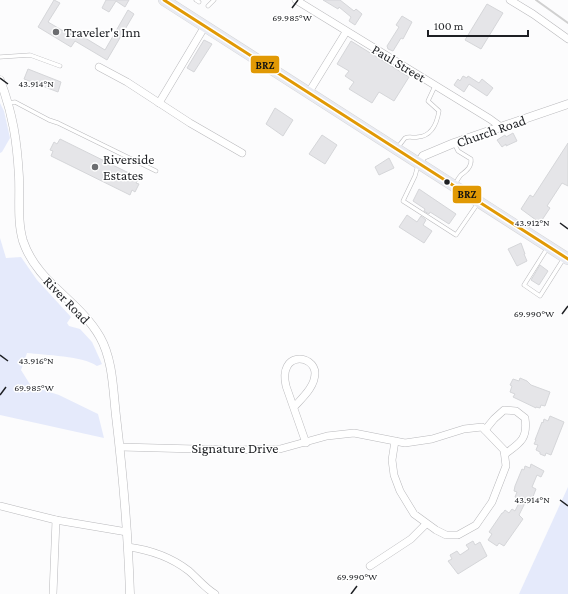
<svg xmlns="http://www.w3.org/2000/svg" width="568" height="594" font-family="'Crimson Pro',serif">
<rect width="100%" height="100%" fill="#fcfcfd"/>
<g fill="#e5eafb">
<path d="M0,103l4,8 6,27 -8,14 -2,1z"/>
<path d="M0,238l6,20 15,-1 16,23 34,37 -4,6 2,3 11,3 12,13 10,22 -5,2c-13,-10 -53,-11 -70,-13l-6,17 10,16 28,9 39,19 6,24 -104,-23z"/>
<path d="M568,487v107h-49z"/>
</g>
<g fill="#e5e5e8" stroke="#d5d6d9">
<path d="M54,0l6,3 -12,19 22,13 2,-5 33,20 23,-40 6,4 -27,46 -32,-19 -4,6 -33,-20z"/>
<path d="M106,0h23l-4,7 -9,-6 -7,11 -7,-4z"/>
<path d="M323,0h17l14,11 2,-2 6,5 -7,11 -6,-4 2,-4 -12,-10 -1,2z"/>
<path d="M487,4l16,9 -22,36 -16,-9z"/>
<path d="M402,16l10,6 -9,17 -2,-1 -8,13 -5,-2 -1,-3 12,-19 -3,-2z"/>
<path d="M204,40l8,4 -18,28 -7,-4z"/>
<path d="M351,41l58,36 -15,24 -15,-9 -7,11 -23,-14 5,-7 -9,-6 4,-5 -12,-7z"/>
<path d="M28,69l33,13 -3,10 -34,-13z"/>
<path d="M463,76l4,2 1,-2 11,7 3,-4 11,9 -6,8 -18,-12 -5,8 -10,-7 4,-6 2,2z"/>
<path d="M275,108l18,12 -10,16 -17,-12z"/>
<path d="M513,133l4,8 -11,5v-2l-4,3 -5,-7 8,-5 1,2z"/>
<path d="M322,135l15,10 -12,19 -16,-10z"/>
<path d="M60,139l79,39 -3,5 3,1 -4,8 -3,-2 -2,5 -79,-39 2,-5 -3,-1 4,-8 3,2z"/>
<path d="M568,143v43l-6,-3 -15,23 3,2 -10,15 -19,-14 9,-14 3,2z"/>
<path d="M389,158l5,10 -15,7 -4,-8z"/>
<path d="M419,189l37,25 -7,10 -19,-12 -1,2 -5,-3 1,-2 -12,-8z"/>
<path d="M407,215l10,7 4,-6 5,4 -3,5 9,6 -8,12 -25,-16z"/>
<path d="M521,243l4,11h-1l3,7 -10,5 -9,-17z"/>
<path d="M540,265l8,6 -9,14 -8,-5z"/>
<path d="M520,378l7,3 4,4 19,7 -5,14 -4,-1 -1,3 -4,-1v1l-23,-11 2,-3 -5,-2 2,-6 -2,-1 3,-6 6,2z"/>
<path d="M550,416l14,6 -13,33 -5,-2 -1,3 -5,-2v-2l-4,-2 2,-5 -4,-1 2,-4h-1l7,-18 1,1 1,-4 4,2z"/>
<path d="M531,464l13,7 -3,6 -4,-2 -5,12 4,2 -2,5 -3,9 -5,-2 -7,14 4,4 -19,27 -5,-3 -2,3 -9,-6 4,-6 -3,-2 13,-19h1l2,-3 4,3 3,-4 3,2 6,-12 -6,-2 2,-5 -3,-1 1,-5 7,-17 2,1 1,-4 5,2z"/>
<path d="M473,541l2,4 5,-3 7,14 -29,18 -10,-13 4,-2 -2,-4 7,-4 3,4 9,-6 -3,-4z"/>
</g>
<g fill="none" stroke-linecap="round" stroke-linejoin="round">
<g stroke="#b9b9bc" stroke-width="4.5">
<g id="service">
<path d="M196,0l3,2"/>
<path d="M208,6l6,-6"/>
<path d="M0,57l30,-2 30,11"/>
<path d="M8,103l7,-1 34,18 9,3 98,48"/>
<path d="M454,143l4,8 13,8c1,8 -5,12 -10,16 -2,2 -4,6 -6,9"/>
<path d="M398,147l7,-9c4,-2 8,0 13,-1 14,-1 19,-14 21,-26l-11,-10 7,-15"/>
<path d="M418,165l-3,11 -12,25 53,34 22,-32"/>
<path d="M548,247l-24,38 16,11 24,-38"/>
</g>
</g>
<g stroke="#b9b9bc" stroke-width="8">
<g id="minor">
<path d="M296,0l194,119 11,8"/>
<path d="M510,0l23,14 35,25"/>
<path d="M99,67l28,15 63,41 52,30"/>
<path d="M309,92l37,-60"/>
<path d="M159,103l46,-77"/>
<path d="M294,407c8,-9 21,-20 21,-34 -1,-19 -37,-22 -29,13l20,57"/>
<path d="M485,430l9,-11 10,-9 12,1 9,7c3,21 -5,25 -20,36"/>
<path d="M120,447l114,3 46,-1 47,-13 27,-3 51,10 27,-4 32,-10 18,-2 22,23 2,16 -14,36 -16,23 -18,10h-12l-10,-5 -22,-16 -14,-23 -6,-16 -2,-15 3,-19"/>
<path d="M0,506l56,14 71,12"/>
<path d="M128,547c23,3 43,10 61,24 9,8 16,17 26,23"/>
<path d="M370,566l41,-27 15,-15"/>
<path d="M53,594l3,-74"/>
</g>
</g>
<g stroke="#b9b9bc" stroke-width="9">
<g id="tertiary">
<path d="M0,80c13,34 17,61 19,97 1,21 -2,44 4,64 14,42 56,59 77,96 13,23 13,53 16,79 7,59 12,118 14,178"/>
<path d="M418,164l5,-8 31,-13 114,-39"/>
</g>
</g>
<g stroke="#d6d6d7" stroke-width="12">
<path id="trunk" d="M164,0l404,259"/>
</g>
<use href="#service" stroke="#fff" stroke-width="3.5"/>
<use href="#minor" stroke="#fff" stroke-width="7"/>
<use href="#tertiary" stroke="#fff" stroke-width="8"/>
<use href="#trunk" stroke="#e9ebf2" stroke-width="11"/>
<path stroke="#d0d0d0" stroke-width="2" d="M536,0l32,23"/>
<g stroke="#fff" stroke-width="6">
<path id="bus-1" d="M164,0l404,259"/>
</g>
<use href="#bus-1" stroke="#e19904" stroke-width="3"/>
</g>
<path fill="none" stroke="#1e2024" stroke-width="1.5" d="M292,8l6,-8M0,78l8,6M560,223l8,6M562,314l6,-8M0,355l8,6M0,395l6,-8M560,500l8,6M351,594l6,-8"/>
<g fill="#6c6d70" stroke="#fff" stroke-width="1.5">
<circle cx="56" cy="32" r="4"/>
<circle cx="95" cy="167" r="4"/>
</g>
<circle fill="#1e2024" stroke="#fff" stroke-width="1.5" cx="447" cy="182" r="3.5"/>
<g text-anchor="middle" dominant-baseline="central" stroke-width="3" stroke-linejoin="round" paint-order="stroke">
<g font-size="14" fill="#1e2024" stroke="#fff" text-anchor="start">
<text x="64" y="32">Traveler's Inn</text>
<text x="103" y="159">Riverside<tspan x="103" dy="16">Estates</tspan></text>
</g>
<g font-size="14" fill="#1e2024" stroke="#fff">
<text transform="translate(399 63) rotate(31)">Paul Street</text>
<text transform="translate(491 131) rotate(-19)">Church Road</text>
<text transform="translate(67 300) rotate(46)">River Road</text>
<text x="235" y="448">Signature Drive</text>
</g>
</g>
<g font-size="10" text-anchor="middle" fill="#1e2024" stroke="#fff" stroke-width="3" stroke-linejoin="round" paint-order="stroke">
<text x="292" y="21">69.985°W</text>
<text x="36" y="87">43.914°N</text>
<text x="532" y="226">43.912°N</text>
<text x="534" y="317">69.990°W</text>
<text x="36" y="364">43.916°N</text>
<text x="34" y="391">69.985°W</text>
<text x="532" y="503">43.914°N</text>
<text x="357" y="580">69.990°W</text>
</g>
<g stroke="#fff" stroke-width="1.5">
<rect x="250" y="55" width="30" height="19" rx="4" fill="#e19904"/>
<rect x="452" y="185" width="30" height="19" rx="4" fill="#e19904"/>
</g>
<g font-size="11" text-anchor="middle" font-weight="bold" fill="#111">
<text x="265" y="69">BRZ</text>
<text x="467" y="198">BRZ</text>
</g>
<path d="M428 30v6h100v-6" fill="none" stroke="#1e2024" stroke-width="2"/>
<text x="434" y="30" font-size="12" fill="#1e2024" stroke="#ffffff" stroke-width="3" paint-order="stroke">100 m</text>
</svg>
